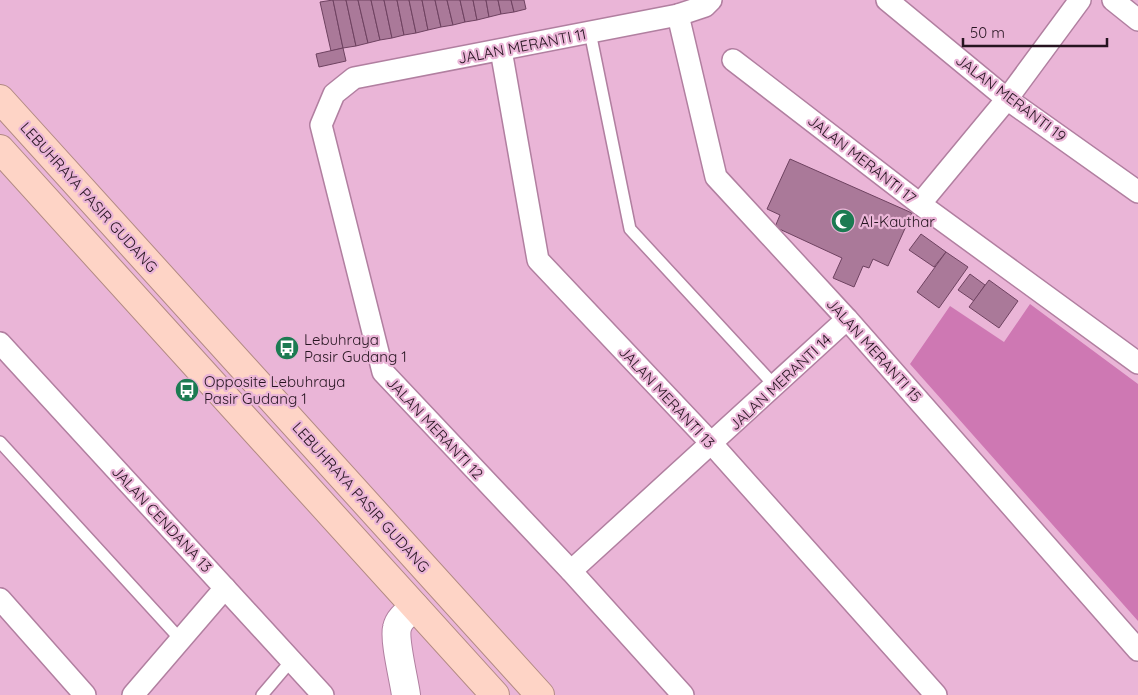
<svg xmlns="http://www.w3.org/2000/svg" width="1138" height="695" font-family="Quicksand,sans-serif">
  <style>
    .green { fill: #ce78b3 }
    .building { fill: #aa7999; stroke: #6e4260 }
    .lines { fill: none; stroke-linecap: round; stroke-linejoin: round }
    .service-casing { stroke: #b17fa0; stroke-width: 14 }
    .minor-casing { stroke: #b17fa0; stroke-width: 24 }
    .tertiary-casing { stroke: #b17fa0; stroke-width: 30 }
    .trunk-casing { stroke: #b28a83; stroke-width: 30 }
    .service { stroke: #fff; stroke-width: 11 }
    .minor { stroke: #fff; stroke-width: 21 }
    .tertiary { stroke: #fff; stroke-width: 28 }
    .trunk { stroke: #fed4c6; stroke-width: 28 }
    .labels { text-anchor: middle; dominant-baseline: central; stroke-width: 4.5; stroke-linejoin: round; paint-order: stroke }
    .street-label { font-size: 15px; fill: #261420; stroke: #eab5d7 }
    .poi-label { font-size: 15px; fill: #261420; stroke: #eab5d7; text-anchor: start }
  </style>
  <rect width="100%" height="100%" fill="#eab5d7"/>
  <path class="green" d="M1030 304 1138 384V621L910 364 950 306 1004 342Z"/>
  <g class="building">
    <path d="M333 0 343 48 331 51 320 2Z"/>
    <path d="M333 0H346L356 46 343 48Z"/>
    <path d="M346 0H358L368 43 356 46Z"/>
    <path d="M358 0H371L380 40 368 43Z"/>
    <path d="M371 0H384L392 38 380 40Z"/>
    <path d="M384 0H397L404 35 392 38Z"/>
    <path d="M397 0H409L416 33 404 35Z"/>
    <path d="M409 0H422L428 30 416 33Z"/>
    <path d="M422 0H435L441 27 428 30Z"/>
    <path d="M435 0H447L453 25 441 27Z"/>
    <path d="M447 0H460L465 22 453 25Z"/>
    <path d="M460 0H473L477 20 465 22Z"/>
    <path d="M473 0H486L489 17 477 20Z"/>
    <path d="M486 0H498L501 14 489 17Z"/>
    <path d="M498 0H511L514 12 501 14Z"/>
    <path d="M511 0H524L526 9 514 12Z"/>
    <path d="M343 48 346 61 319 67 316 54Z"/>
    <path d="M790 159 912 213 888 266 873 259 869 268 863 266 854 287 833 278 842 258 775 227 780 215 767 209Z"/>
    <path d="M921 234 946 252 934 267 909 250Z"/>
    <path d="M946 252 968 267 939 308 917 292Z"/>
    <path d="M970 274 985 285 974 301 958 290Z"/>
    <path d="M989 280 1018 301 999 328 969 307Z"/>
  </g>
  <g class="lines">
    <g class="service-casing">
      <g id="service">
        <path d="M590 32 630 229 775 386"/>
        <path d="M0 442 181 640"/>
        <path d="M262 695 291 661"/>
      </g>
    </g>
    <g class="minor-casing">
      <g id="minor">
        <path d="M887 0 1007 99 1138 192"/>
        <path d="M1113 0 1138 20"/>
        <path d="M678 15 716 177 847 319 1138 650"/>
        <path d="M501 50 538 260 712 444 936 695"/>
        <path d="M733 60 920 204 1138 363"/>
        <path d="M920 204 1007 99 1080 0"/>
        <path d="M0 343 323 695"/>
        <path d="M571 571 847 319"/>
        <path d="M0 599 85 695"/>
        <path d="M133 695 225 588"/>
        <path d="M683 695 571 571 383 372 321 125 334 94 354 78 678 15 705 6 711 0"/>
      </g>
    </g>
    <g class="tertiary-casing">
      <path id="tertiary" d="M406 695C404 680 394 640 397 628 399 618 408 613 415 607"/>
    </g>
    <g class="trunk-casing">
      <g id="trunk">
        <path d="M0 99 540 695"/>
        <path d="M0 149 495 695"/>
      </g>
    </g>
    <use href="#service" class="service"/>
    <use href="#minor" class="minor"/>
    <use href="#tertiary" class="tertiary"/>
    <use href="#trunk" class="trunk"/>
  </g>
  <defs>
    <g id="mosque-disc" transform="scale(1.25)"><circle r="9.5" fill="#1c7b52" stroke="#eab5d7"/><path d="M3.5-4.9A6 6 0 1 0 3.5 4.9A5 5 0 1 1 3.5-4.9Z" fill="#fff"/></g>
    <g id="bus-disc" transform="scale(1.25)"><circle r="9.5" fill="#1c7b52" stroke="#eab5d7"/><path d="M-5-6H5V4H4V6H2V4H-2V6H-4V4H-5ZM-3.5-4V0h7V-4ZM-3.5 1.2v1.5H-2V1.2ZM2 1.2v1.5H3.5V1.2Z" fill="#fff"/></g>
  </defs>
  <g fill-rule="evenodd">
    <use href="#mosque-disc" x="843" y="221"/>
    <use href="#bus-disc" x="287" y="348"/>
    <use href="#bus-disc" x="187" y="390"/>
  </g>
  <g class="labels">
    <g class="street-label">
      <text transform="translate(522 46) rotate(-11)">JALAN MERANTI 11</text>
      <text transform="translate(1011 98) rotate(37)">JALAN MERANTI 19</text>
      <text transform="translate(862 159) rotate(38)">JALAN MERANTI 17</text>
      <text transform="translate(89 197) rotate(48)">LEBUHRAYA PASIR GUDANG</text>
      <text transform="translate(874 350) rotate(48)">JALAN MERANTI 15</text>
      <text transform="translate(780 382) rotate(-43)">JALAN MERANTI 14</text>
      <text transform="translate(667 397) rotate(47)">JALAN MERANTI 13</text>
      <text transform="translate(435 428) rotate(47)">JALAN MERANTI 12</text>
      <text transform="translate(361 497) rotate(48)">LEBUHRAYA PASIR GUDANG</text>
      <text transform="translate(162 519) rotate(47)">JALAN CENDANA 13</text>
    </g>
    <g class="poi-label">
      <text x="860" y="221">Al-Kauthar</text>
      <text x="304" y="339">Lebuhraya<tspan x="304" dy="17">Pasir Gudang 1</tspan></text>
      <text x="204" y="381">Opposite Lebuhraya<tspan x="204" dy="17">Pasir Gudang 1</tspan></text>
    </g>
  </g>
  <path d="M963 38v8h144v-8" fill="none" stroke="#261420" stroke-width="2.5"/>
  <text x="970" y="38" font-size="15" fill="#261420" stroke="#eab5d7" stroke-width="4" paint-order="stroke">50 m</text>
</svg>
